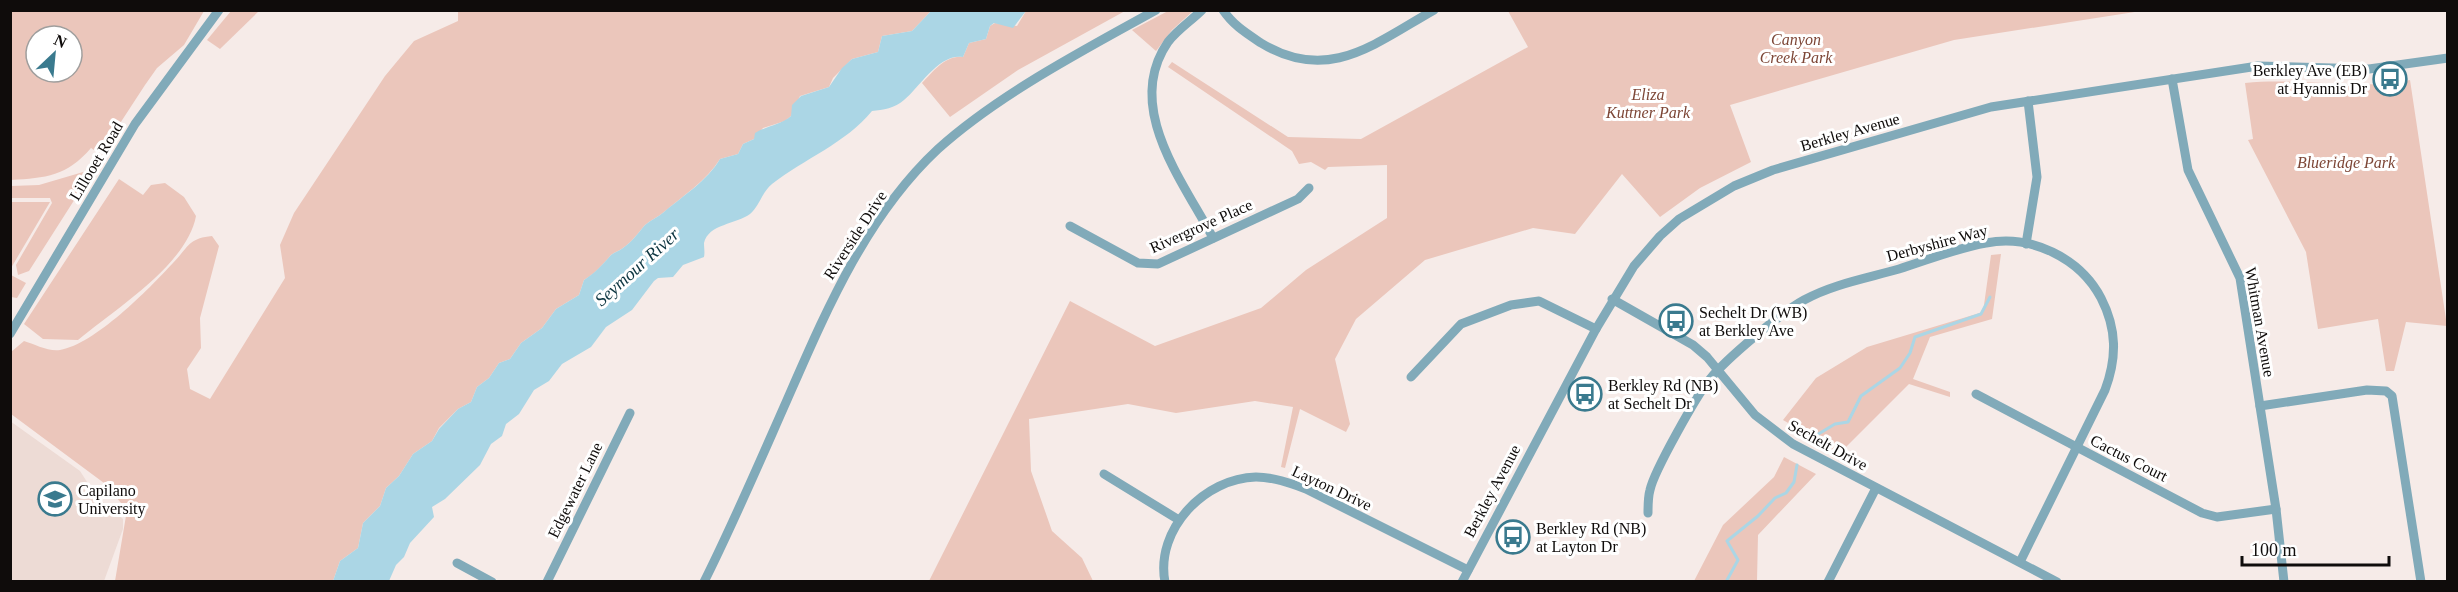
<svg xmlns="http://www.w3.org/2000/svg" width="2458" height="592" font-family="Georgia,serif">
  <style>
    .built { fill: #eddbd5 }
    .green { fill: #ebc6bb; fill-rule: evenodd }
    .water { fill: #abd6e5 }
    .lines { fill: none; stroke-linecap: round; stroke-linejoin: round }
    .stream { stroke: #abd6e5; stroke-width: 3 }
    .street { stroke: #81aab9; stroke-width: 9 }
    .labels { text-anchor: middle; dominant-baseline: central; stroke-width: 6; stroke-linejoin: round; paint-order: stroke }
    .park-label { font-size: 16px; font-style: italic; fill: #7d4636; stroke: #fff }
    .poi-label { font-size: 16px; fill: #0f0c0b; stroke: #fff; text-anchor: start }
    .street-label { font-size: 16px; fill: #0f0c0b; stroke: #fff }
    .water-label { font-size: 18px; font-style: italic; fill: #0e3641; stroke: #fff }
  </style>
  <rect width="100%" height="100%" fill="#f6ebe8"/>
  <path class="built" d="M10 421 80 471 96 496 123 519V529L104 581H11Z"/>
  <g class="green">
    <path d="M10 11 11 10 204 11 184 45 157 68 145 85 100 154 91 148C67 176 46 178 11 180ZM36 36H72V72H36Z"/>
    <path d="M231 11H259L220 49 207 40Z"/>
    <path d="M458 11H931L912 31 882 36 878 52 852 59 833 78 829 87 800 96 791 116 785 121 763 128 754 139 743 144 738 154 720 159C706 181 684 195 664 212 658 217 651 220 645 225 638 233 632 242 623 248 619 251 615 252 611 255 602 265 596 273 584 280L579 295 556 309 542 328 521 343 510 359 499 363 489 378 477 387 471 402 458 409 439 428 432 441 413 454 399 476 386 488 380 506 363 523 358 548 340 561 333 581H115L127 510 104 483 11 414V352L24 341C34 344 49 352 60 350 95 344 148 290 173 263 188 248 188 238 212 236L219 246 200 318 201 348 187 369 190 389 210 399 285 278 280 245 294 213 385 76 414 41 458 21Z"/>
    <path d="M1026 11H1125L1018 70 950 117 922 83C933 72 945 55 963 57L969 43 986 39 990 26 995 23 1017 26Z"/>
    <path d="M1168 11H1193L1172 30 1156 51 1132 30Z"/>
    <path d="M1508 11H2141L1954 40 1730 105 1751 162 1700 188 1660 217 1622 174 1575 234 1533 228 1425 260 1356 319 1335 359 1350 424 1346 432 1300 409 1285 468 1281 467 1293 407 1255 401 1176 413 1128 404 1029 419 1031 471 1052 531 1082 558 1093 581H929L1070 301 1155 346 1261 308 1306 270 1387 218V165L1328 167 1325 170 1311 162 1299 164 1292 151 1168 67 1172 62 1288 137 1361 139 1528 47Z"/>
    <path d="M2410 80 2447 326 2406 322 2394 371H2386L2378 319 2318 329 2306 252 2248 140 2253 139 2245 83C2301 77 2355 91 2410 80Z"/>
    <path d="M90 170 87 180 29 271 18 275 16 265 52 203 50 198H11V186L39 185Z"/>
    <path d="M119 179 143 195 151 185 165 183 184 197 196 216C187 265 115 309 78 340L43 339 24 324Z"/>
    <path d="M11 202H50L11 268 10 202Z"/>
    <path d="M2001 254 1992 319 1930 337 1913 379 1950 392V397L1909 384 1840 453 1783 420 1816 378 1867 347 1983 312 1991 255Z"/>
    <path d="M11 275 26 283 17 298 11 297Z"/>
    <path d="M1784 457 1816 474 1758 535 1757 581H1694L1723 525 1774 477Z"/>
  </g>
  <path class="water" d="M931 11H1026L1013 28 994 23 990 26 986 39 969 43 963 57C939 53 920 87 904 100 895 108 883 110 872 111 846 143 804 159 772 184 762 192 759 207 750 214 737 224 708 224 704 243 704 248 705 252 704 257L683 265 673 277 658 278 654 281 632 310 606 327 591 347 562 364 549 381 534 390 519 414 506 424 502 436 491 444 480 465 445 499 432 507 434 517 410 543 404 557 396 565 389 581H333L340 561 358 548 363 523 380 506 386 488 399 476 413 454 432 441 439 429 458 409 471 402 477 387 489 378 499 363 510 359 521 343 542 328 556 309 579 295 584 280C595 273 602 265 611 255 615 252 619 251 623 248 632 242 638 233 645 225 651 220 658 217 664 212 684 195 707 181 720 159L738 154 743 144 754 139 755 133C766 126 781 125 791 116L792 105 801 96 829 87 842 68 852 59 878 52 882 36 912 31Z"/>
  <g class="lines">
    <g class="stream">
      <path d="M1815 436 1835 424 1848 422 1861 396 1900 368 1910 353 1915 337 1981 314 1990 297"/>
      <path d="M1726 582 1738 560 1727 541 1758 516 1775 498 1786 493 1794 482 1797 465"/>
    </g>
    <g class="street">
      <path d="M1202 10C1191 21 1177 30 1168 42 1123 107 1183 181 1213 238"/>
      <path d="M1223 10C1233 25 1246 33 1261 43 1328 84 1374 44 1434 10"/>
      <path d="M2172 79 2188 170 2240 278 2276 509 2284 582"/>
      <path d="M1070 226 1138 263 1158 264 1298 199 1309 188"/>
      <path d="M2026 244 2037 177 2028 101"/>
      <path d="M1612 299 1693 345 1707 357 1755 415 1793 444 2057 582"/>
      <path d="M10 334 135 124 219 10"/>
      <path d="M1411 377 1461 324 1511 305 1539 301 1596 329"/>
      <path d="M1976 394 2202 513 2217 517 2276 509"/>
      <path d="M2260 406 2367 390 2386 391 2392 396 2421 582"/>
      <path d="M1104 474 1179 520"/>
      <path d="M1648 513C1648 506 1648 497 1650 490 1654 471 1697 395 1710 379 1726 359 1782 312 1804 300 1833 284 1868 278 1899 269 1928 260 1957 248 1986 243 2031 234 2080 258 2101 298 2117 329 2117 358 2105 390L2020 562"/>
      <path d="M457 563 492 582"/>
      <path d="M547 582 630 413"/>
      <path d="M704 582C734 522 760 461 787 400 826 311 866 216 938 149 999 94 1084 50 1156 10"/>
      <path d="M1165 582C1155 529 1205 478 1256 477 1273 477 1290 483 1306 489L1468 570"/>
      <path d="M1462 582 1596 329 1634 266 1660 236 1679 219 1734 186 1773 170 1991 107 2258 66 2369 69 2448 58"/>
      <path d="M1828 582 1876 488"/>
    </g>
  </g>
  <defs>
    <g id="bus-ring" transform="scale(1.725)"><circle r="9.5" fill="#fff" stroke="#3a7a8e" stroke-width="1.5"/><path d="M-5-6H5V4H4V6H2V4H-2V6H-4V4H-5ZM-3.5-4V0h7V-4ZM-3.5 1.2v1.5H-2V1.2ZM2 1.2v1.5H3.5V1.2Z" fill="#3a7a8e"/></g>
    <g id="university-ring" transform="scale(1.725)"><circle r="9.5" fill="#fff" stroke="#3a7a8e" stroke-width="1.5"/><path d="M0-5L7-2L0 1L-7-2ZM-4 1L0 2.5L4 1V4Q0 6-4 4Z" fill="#3a7a8e"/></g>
  </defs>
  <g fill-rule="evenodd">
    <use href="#bus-ring" x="2390" y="79"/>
    <use href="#bus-ring" x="1676" y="321"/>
    <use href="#bus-ring" x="1585" y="394"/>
    <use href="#university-ring" x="55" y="499"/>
    <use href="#bus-ring" x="1513" y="537"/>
  </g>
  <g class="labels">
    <g class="park-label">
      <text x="1796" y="39">Canyon<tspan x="1796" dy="18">Creek Park</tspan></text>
      <text x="1648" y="94">Eliza<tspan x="1648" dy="18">Kuttner Park</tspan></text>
      <text x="2346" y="162">Blueridge Park</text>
    </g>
    <g class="poi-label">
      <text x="2367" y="70" text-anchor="end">Berkley Ave (EB)<tspan x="2367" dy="18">at Hyannis Dr</tspan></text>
      <text x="1699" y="312">Sechelt Dr (WB)<tspan x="1699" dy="18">at Berkley Ave</tspan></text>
      <text x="1608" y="385">Berkley Rd (NB)<tspan x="1608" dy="18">at Sechelt Dr</tspan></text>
      <text x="78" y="490">Capilano<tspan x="78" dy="18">University</tspan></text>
      <text x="1536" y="528">Berkley Rd (NB)<tspan x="1536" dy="18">at Layton Dr</tspan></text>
    </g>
    <g class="street-label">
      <text transform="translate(1850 132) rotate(-16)">Berkley Avenue</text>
      <text transform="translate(96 161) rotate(-59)">Lillooet Road</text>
      <text transform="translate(1201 226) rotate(-24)">Rivergrove Place</text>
      <text transform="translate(855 235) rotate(-57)">Riverside Drive</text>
      <text transform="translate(1937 243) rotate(-15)">Derbyshire Way</text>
      <text transform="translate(2260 322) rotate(80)">Whitman Avenue</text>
      <text transform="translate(1828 445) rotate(29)">Sechelt Drive</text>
      <text transform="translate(2129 458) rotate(27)">Cactus Court</text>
      <text transform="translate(1332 488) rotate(25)">Layton Drive</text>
      <text transform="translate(575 490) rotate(-64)">Edgewater Lane</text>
      <text transform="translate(1492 491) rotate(-62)">Berkley Avenue</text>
    </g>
    <g class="water-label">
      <text transform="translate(637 267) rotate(-42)">Seymour River</text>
    </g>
  </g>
  <rect width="2458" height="592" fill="none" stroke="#0f0c0b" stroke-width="24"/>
  <g transform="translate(54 54) rotate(26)"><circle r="28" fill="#ffffff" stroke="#9f9e9d" stroke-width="1.5"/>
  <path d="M0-4.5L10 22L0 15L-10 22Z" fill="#3a7a8e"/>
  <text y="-9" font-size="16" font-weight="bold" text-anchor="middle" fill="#0f0c0b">N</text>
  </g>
  <path d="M2242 556v9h147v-9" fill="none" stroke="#0f0c0b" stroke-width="3"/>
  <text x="2251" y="556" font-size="18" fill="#0f0c0b" stroke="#ffffff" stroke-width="4.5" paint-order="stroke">100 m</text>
</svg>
